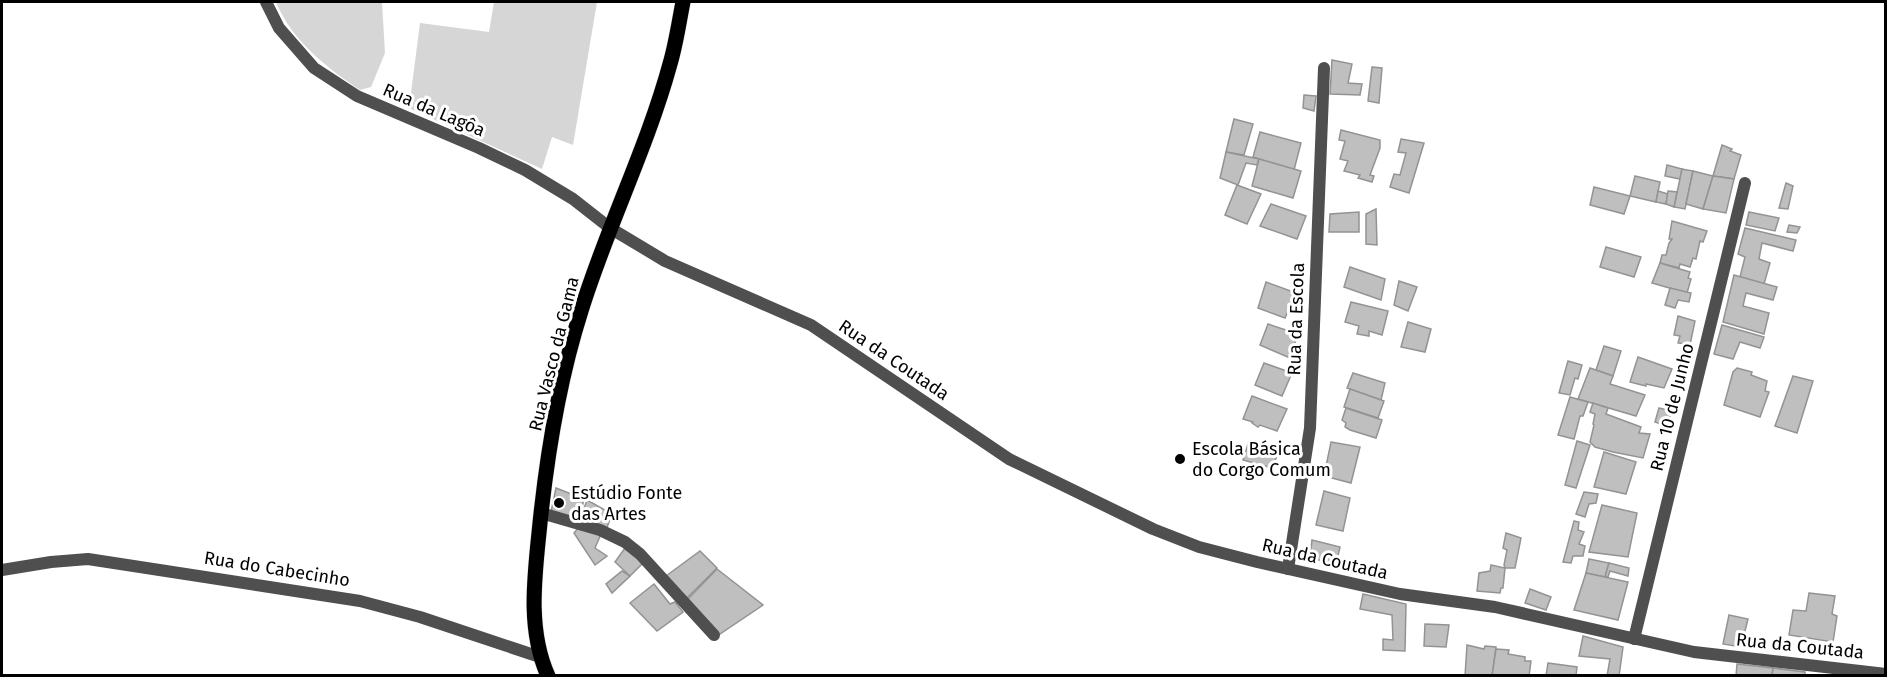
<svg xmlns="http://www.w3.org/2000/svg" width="1887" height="677" font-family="'Fira Sans',sans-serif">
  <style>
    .green { fill: #d6d6d6 }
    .building { fill: #bfbfbf; stroke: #939393; stroke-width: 1.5 }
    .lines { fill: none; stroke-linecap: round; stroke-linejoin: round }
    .primary-casing { stroke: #dbdbdb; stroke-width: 16 }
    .minor { stroke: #4f4f4f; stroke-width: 12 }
    .tertiary { stroke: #4f4f4f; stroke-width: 12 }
    .primary { stroke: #000; stroke-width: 15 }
    .poi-dot { fill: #000; stroke: #fff; stroke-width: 2 }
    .labels { text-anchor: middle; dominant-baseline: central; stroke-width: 6; stroke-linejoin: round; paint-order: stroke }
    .street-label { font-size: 18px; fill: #000; stroke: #fff }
    .poi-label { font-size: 18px; fill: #000; stroke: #fff; text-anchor: start }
  </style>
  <rect width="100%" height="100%" fill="#fff"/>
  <g class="green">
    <path d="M276 2H382L385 53 371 87 360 90C326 67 292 41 276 2Z"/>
    <path d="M494 2H597L573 145 552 137 542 169 409 108 420 23 489 32Z"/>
  </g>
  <g class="building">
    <path d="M1332 60 1352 64 1348 83 1362 84 1360 95 1330 94Z"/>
    <path d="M1372 67 1382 68 1379 103 1368 101Z"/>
    <path d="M1304 95 1316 96 1314 111 1303 108Z"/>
    <path d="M1234 119 1253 124 1244 155 1226 152Z"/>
    <path d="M1341 130 1380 140V148L1370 175 1374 176 1372 182 1358 178 1360 175 1344 171 1348 161 1340 159 1345 141 1339 140Z"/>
    <path d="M1260 132 1301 143 1294 170 1253 157Z"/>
    <path d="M1401 139 1424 143 1409 193 1390 187 1394 174 1400 175 1406 153 1398 152Z"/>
    <path d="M1722 145 1732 149 1730 151 1741 155 1734 179 1713 176Z"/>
    <path d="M1226 152 1259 159 1257 165 1246 163 1238 185 1220 178Z"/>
    <path d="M1259 159 1301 171 1293 198 1252 186Z"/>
    <path d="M1667 165 1682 169 1680 179 1665 176Z"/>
    <path d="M1682 169 1693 171 1685 209 1674 207Z"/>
    <path d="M1693 171 1713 176 1703 209 1686 204Z"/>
    <path d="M1635 176 1660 182 1656 202 1630 196Z"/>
    <path d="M1713 176 1734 179 1726 213 1703 209Z"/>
    <path d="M1786 183 1793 186 1788 209 1779 208Z"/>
    <path d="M1237 185 1261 194 1247 224 1225 215Z"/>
    <path d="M1594 187 1630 196 1624 214 1590 205Z"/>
    <path d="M1658 191 1668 194 1666 204 1656 202Z"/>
    <path d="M1668 191 1677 192 1674 207 1666 204Z"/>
    <path d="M1271 204 1306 216 1297 239 1260 226Z"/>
    <path d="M1376 209 1377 245 1366 244V214Z"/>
    <path d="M1359 212V232H1329L1330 214Z"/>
    <path d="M1749 212 1779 218 1775 231 1746 225Z"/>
    <path d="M1672 221 1707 231 1703 242 1700 241 1696 259 1693 258 1690 267 1680 264 1679 268 1660 263 1662 255H1666L1669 243 1672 239H1669Z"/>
    <path d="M1789 225 1800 227 1797 233 1787 232Z"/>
    <path d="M1745 228 1796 240 1793 251 1762 243 1759 259 1770 263 1764 284 1740 277 1745 257 1738 254Z"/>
    <path d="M1606 247 1641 257 1634 277 1600 267Z"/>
    <path d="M1660 263 1690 272 1688 278 1691 279 1687 293 1652 283Z"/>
    <path d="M1350 267 1385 279 1381 300 1344 287Z"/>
    <path d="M1734 275 1777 287 1773 300 1746 293 1743 306 1769 313 1764 334 1723 322Z"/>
    <path d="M1399 281 1417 287 1408 311 1394 305Z"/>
    <path d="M1266 282 1296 293 1285 318 1258 308Z"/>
    <path d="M1670 288 1691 293 1689 302 1678 300 1675 308 1665 305Z"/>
    <path d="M1351 302 1388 311 1382 335 1369 331V336L1357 334 1359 326 1345 322Z"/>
    <path d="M1678 316 1695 321 1690 345 1678 343 1680 336 1674 335Z"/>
    <path d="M1408 322 1431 329 1425 352 1401 347Z"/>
    <path d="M1268 324 1298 334 1290 358 1260 345Z"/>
    <path d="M1722 325 1764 337 1760 348 1740 342 1733 359 1714 354Z"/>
    <path d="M1604 346 1621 351 1613 376 1596 370Z"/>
    <path d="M1638 357 1672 369 1664 388 1646 384V386L1630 382Z"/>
    <path d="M1568 361 1582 365 1578 379 1575 378 1570 395 1559 393Z"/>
    <path d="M1264 363 1292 373 1282 396 1255 385Z"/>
    <path d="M1590 368 1613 376 1610 384 1645 395 1636 416 1578 399Z"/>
    <path d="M1737 368 1752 372 1751 375 1767 381 1765 391 1769 392 1760 417 1724 405 1733 372Z"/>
    <path d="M1353 373 1385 383 1381 400 1347 388Z"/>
    <path d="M1793 376 1813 381 1797 433 1775 426Z"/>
    <path d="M1350 389 1384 401 1378 418 1344 407Z"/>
    <path d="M1252 396 1287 409 1277 431 1260 425 1258 427 1252 423 1253 422 1243 419Z"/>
    <path d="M1570 397 1588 402 1583 416H1580L1574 439 1558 435Z"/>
    <path d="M1593 403 1608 408 1606 414 1641 427 1639 433 1650 434 1643 458 1613 452 1595 447 1590 442 1594 425 1593 424 1595 414 1590 412Z"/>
    <path d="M1346 408 1382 420 1376 438 1350 430 1345 427 1346 423 1342 420Z"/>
    <path d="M1659 408 1672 411 1667 426 1655 422Z"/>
    <path d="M1249 441 1279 451 1272 468 1243 460Z"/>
    <path d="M1577 441 1590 445 1576 488 1565 485Z"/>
    <path d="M1331 442 1360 447 1351 483 1324 476Z"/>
    <path d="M1604 452 1636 462 1626 494 1594 487Z"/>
    <path d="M556 488 584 499 579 520 551 512Z"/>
    <path d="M1324 491 1350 498 1343 531 1316 525Z"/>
    <path d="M1584 492 1598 494 1596 503 1589 504 1585 517 1576 514Z"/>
    <path d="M587 500 612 514 606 530 580 520Z"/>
    <path d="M1602 505 1637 513 1628 557 1589 552Z"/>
    <path d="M1574 521 1579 522 1578 530 1584 532 1579 544 1585 546 1583 556H1573L1571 563 1563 562Z"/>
    <path d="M578 528 601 534 595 548 607 556 595 565 574 533Z"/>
    <path d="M1506 533 1521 538 1515 568H1505L1504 565 1507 550 1503 548Z"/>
    <path d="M1312 540 1340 547 1336 564 1310 558Z"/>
    <path d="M625 548 643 563 630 576 615 562Z"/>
    <path d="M700 551 717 568 686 599 666 576Z"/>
    <path d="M1589 559 1609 563 1605 577 1586 573Z"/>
    <path d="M1609 563 1629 568 1628 576 1610 571 1608 577H1605Z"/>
    <path d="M1491 565 1505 568 1503 588H1501L1500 593 1477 591 1479 573 1490 571Z"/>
    <path d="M717 569 763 605 717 636 686 601Z"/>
    <path d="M622 571 630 576 612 593 606 584Z"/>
    <path d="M1586 573 1628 582 1618 620 1574 610Z"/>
    <path d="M654 584 670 604 675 602 683 612 657 631 630 603Z"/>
    <path d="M1530 589 1551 597 1546 610 1525 603Z"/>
    <path d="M1809 593 1835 596 1832 614 1837 616 1833 642 1789 635 1793 610 1806 611Z"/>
    <path d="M1363 594 1406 604 1405 651 1383 650V639L1393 640 1392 615 1360 609Z"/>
    <path d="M1729 615 1748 619 1741 647 1723 644Z"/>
    <path d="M1425 624 1449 625 1446 647 1424 646Z"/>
    <path d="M1583 636 1623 647 1619 676H1607L1610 659 1579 656Z"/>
    <path d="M1467 645 1484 649 1485 646 1496 647 1492 676H1465Z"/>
    <path d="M1496 649 1509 650 1508 654 1525 657V661H1531L1529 676H1492Z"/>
    <path d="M1548 663 1577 667 1576 676H1546Z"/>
    <path d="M1737 664 1773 668 1772 676H1736Z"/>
    <path d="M1773 668 1805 672V676H1772Z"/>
  </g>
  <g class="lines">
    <g class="primary-casing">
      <path id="primary" d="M548 676C528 631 534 581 539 533 546 461 559 380 581 311 607 227 647 148 670 64 676 44 679 22 683 2"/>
    </g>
    <g class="minor">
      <path d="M266 2 279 28 314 68 357 96 479 148 525 170 573 199 610 228 665 261 811 325 1009 459 1153 529 1199 547 1257 562 1400 594 1495 607 1694 652 1886 674"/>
      <path d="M541 513 600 530 625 542 640 554 714 635"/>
      <path d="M1288 569 1310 428 1324 68"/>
      <path d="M1634 639 1745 183"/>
    </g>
    <path class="tertiary" d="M2 570 51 562 88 559 360 601 420 617 540 657"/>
    <use href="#primary" class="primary"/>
  </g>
  <g class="poi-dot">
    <circle cx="1180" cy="459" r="6"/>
    <circle cx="559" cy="503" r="6"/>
  </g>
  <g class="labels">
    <g class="street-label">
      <text transform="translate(434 110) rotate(23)">Rua da Lagôa</text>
      <text transform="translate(1296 319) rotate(-88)">Rua da Escola</text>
      <text transform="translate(554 354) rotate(-76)">Rua Vasco da Gama</text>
      <text transform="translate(894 360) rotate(34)">Rua da Coutada</text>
      <text transform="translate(1672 407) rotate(-76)">Rua 10 de Junho</text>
      <text transform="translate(1325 559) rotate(13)">Rua da Coutada</text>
      <text transform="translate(277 569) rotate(9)">Rua do Cabecinho</text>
      <text transform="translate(1800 646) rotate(6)">Rua da Coutada</text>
    </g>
    <g class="poi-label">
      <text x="1192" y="449">Escola Básica<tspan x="1192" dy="21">do Corgo Comum</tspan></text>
      <text x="571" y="493">Estúdio Fonte<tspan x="571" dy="21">das Artes</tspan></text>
    </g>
  </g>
  <rect width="1887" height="677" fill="none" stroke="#000000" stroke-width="6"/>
</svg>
